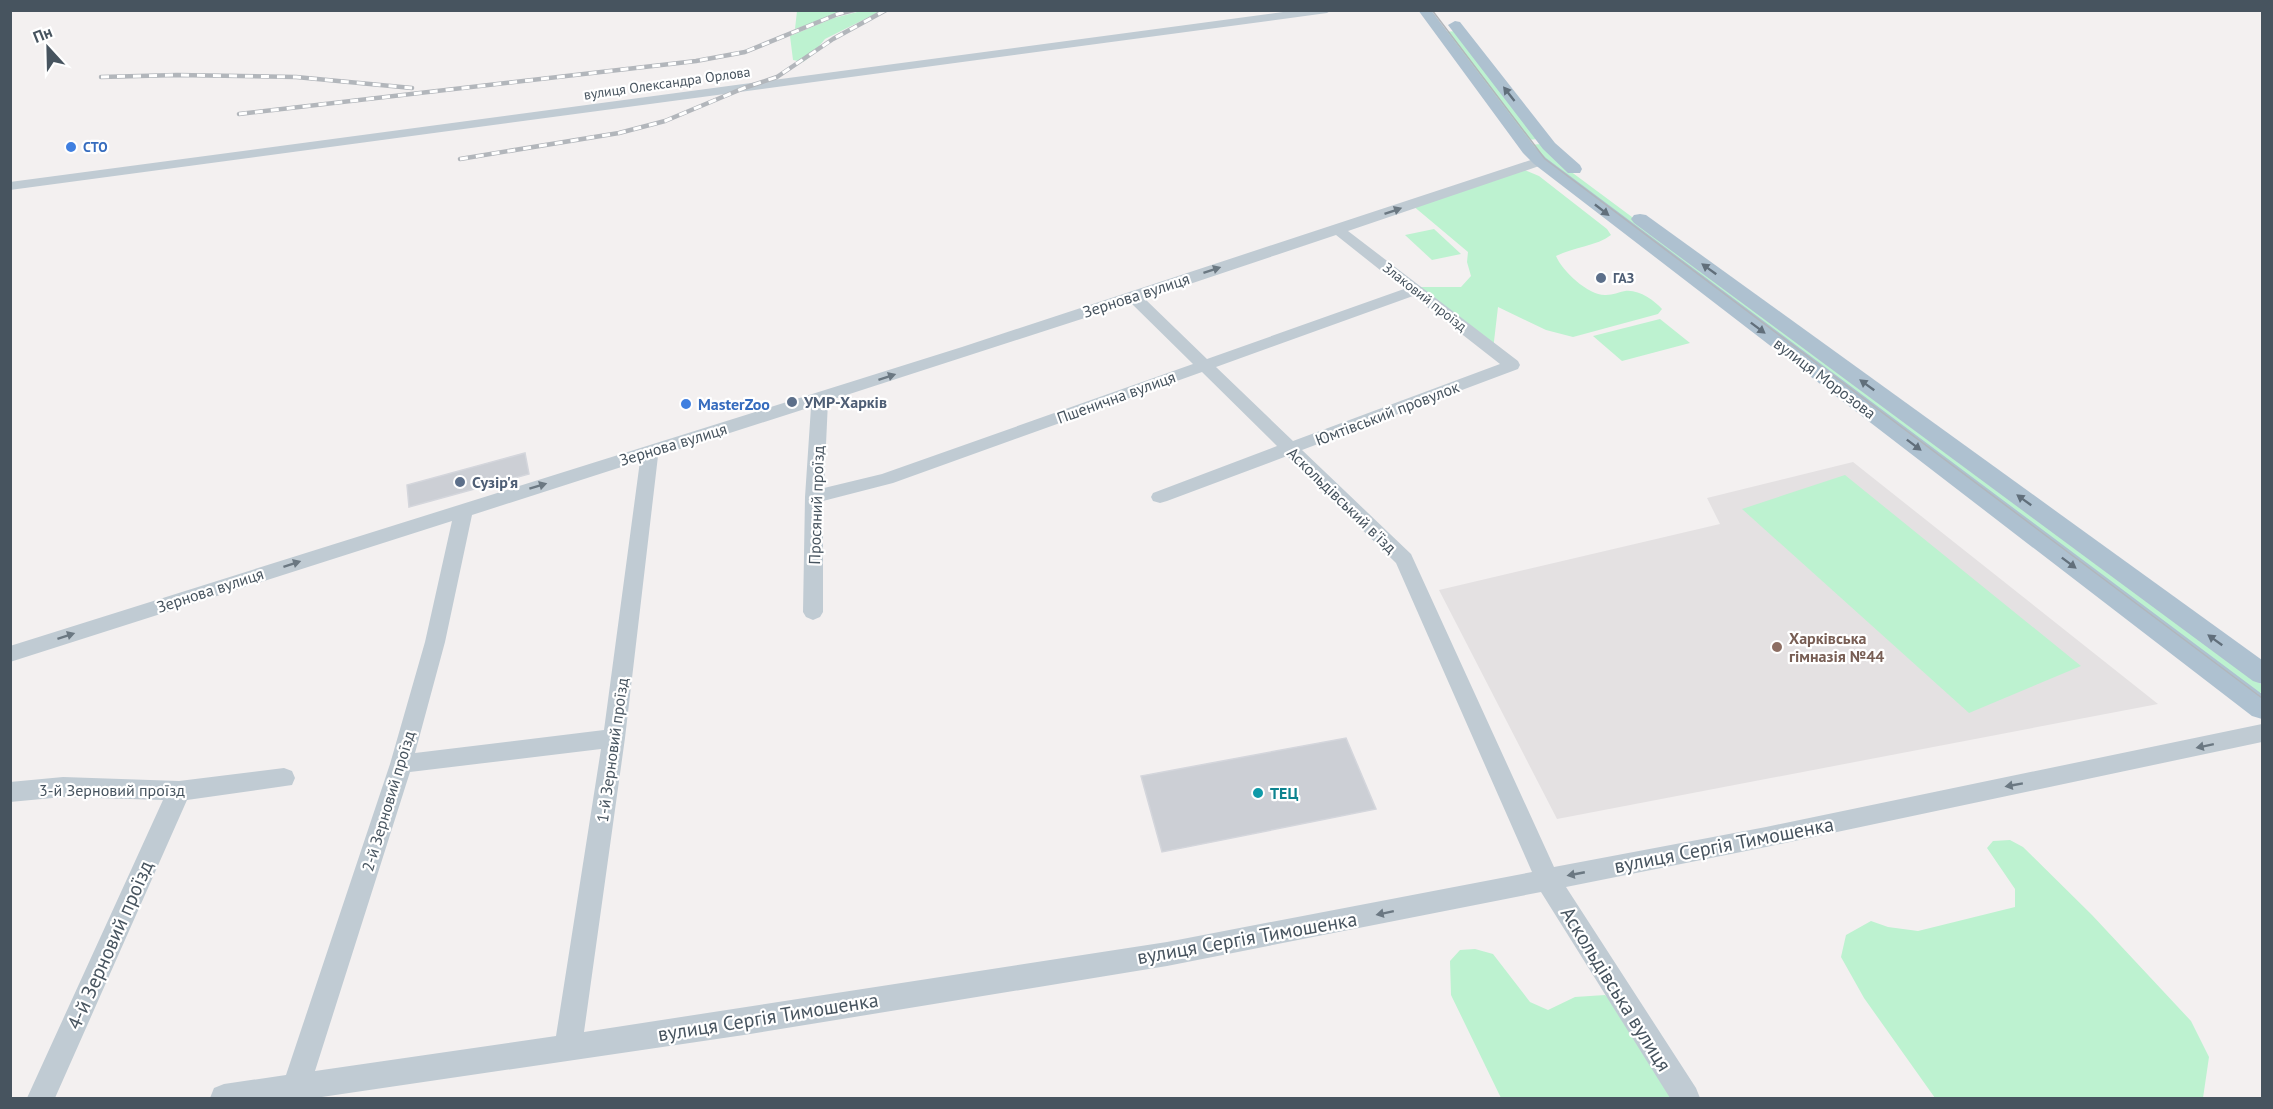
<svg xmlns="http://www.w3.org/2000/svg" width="2273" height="1109" font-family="'PT Sans',sans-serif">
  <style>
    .education { fill: #e4e1e2 }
    .green { fill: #bdf2d0 }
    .building { fill: #cccfd5; stroke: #d4d6dc; stroke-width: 1.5 }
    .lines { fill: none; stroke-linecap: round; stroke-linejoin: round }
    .minor { fill: #c0cbd3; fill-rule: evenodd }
    .major { fill: #aec1d0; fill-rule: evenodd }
    .tram { stroke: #b2b6bb; stroke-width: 1.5 }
    .rail-casing { stroke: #b2b6bb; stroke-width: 4.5 }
    .rail { stroke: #fff; stroke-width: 3; stroke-dasharray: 8; stroke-linecap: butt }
    .oneway { fill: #616f7b }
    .oneway2 { fill: #6b7882 }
    .shop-dot { fill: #3f7fe0; stroke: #fff; stroke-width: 2 }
    .service-dot { fill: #5c6f8a; stroke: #fff; stroke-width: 2 }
    .education-dot { fill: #8d6e63; stroke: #fff; stroke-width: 2 }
    .culture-dot { fill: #0f9aa8; stroke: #fff; stroke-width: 2 }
    .labels { text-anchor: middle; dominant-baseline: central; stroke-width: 4.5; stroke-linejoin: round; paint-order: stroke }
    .far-street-label { font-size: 14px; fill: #47545f; stroke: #fff }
    .far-shop-label { font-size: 14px; font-weight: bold; fill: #366cbe; stroke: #fff; text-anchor: start }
    .far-service-label { font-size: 14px; font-weight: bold; fill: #4e5e75; stroke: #fff; text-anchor: start }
    .street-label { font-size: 16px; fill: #47545f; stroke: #fff }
    .service-label { font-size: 16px; font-weight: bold; fill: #4e5e75; stroke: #fff; text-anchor: start }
    .shop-label { font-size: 16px; font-weight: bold; fill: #366cbe; stroke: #fff; text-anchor: start }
    .education-label { font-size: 16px; font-weight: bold; fill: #785e54; stroke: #fff; text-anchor: start }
    .culture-label { font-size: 16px; font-weight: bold; fill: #0d838f; stroke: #fff; text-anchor: start }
    .near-street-label { font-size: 20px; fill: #47545f; stroke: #fff }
  </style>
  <rect width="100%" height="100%" fill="#f3f0f0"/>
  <path class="education" d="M1853 462 2158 704 1557 819 1439 590 1720 524 1707 498Z"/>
  <g class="green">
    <path d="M797 11V10L847 11 795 29Z"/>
    <path d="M861 11H881L825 39 810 57 803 62 793 60 790 36 834 18Z"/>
    <path d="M1456 31 1539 139 1526 140 1444 32Z"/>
    <path d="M1542 144 1562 165 2262 685V692L2253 696 1528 145Z"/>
    <path d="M1520 168 1539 176 1607 229 1611 235C1597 246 1574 247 1556 256 1562 271 1589 296 1606 295 1613 295 1619 292 1625 291 1638 289 1654 300 1662 309L1658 314 1573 337 1546 330 1498 307 1493 350 1418 287H1461L1471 276 1467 262 1468 252 1412 205Z"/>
    <path d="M1434 229 1461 254 1432 260 1405 235Z"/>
    <path d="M1660 319 1690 343 1622 361 1593 336Z"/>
    <path d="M1845 475 2081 666 1969 713 1742 509Z"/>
    <path d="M2010 840 2023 847 2092 915 2191 1021 2209 1057 2203 1098H1935L1864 998 1841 957 1846 935 1871 921 1888 927 1918 931 2015 907V889L1987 848 1993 841Z"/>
    <path d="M1475 949 1493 954 1530 1002 1548 1010 1575 997 1605 995 1622 1010 1675 1098H1501L1451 995 1450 961 1460 950Z"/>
  </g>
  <g class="building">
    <path d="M525 453 529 474 409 507 407 485Z"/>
    <path d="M1346 738 1376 809 1162 852 1141 776Z"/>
  </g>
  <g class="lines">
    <g class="minor">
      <path d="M1298 10H1332L1327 13 10 190V182Z"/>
      <path d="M1540 157 1545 158 1547 161 1545 164 1348 231 1518 361 1520 365 1518 369 1302 450 1411 554 1554 867 1766 827 2262 724V742L1766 847 1566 887 1696 1088 1700 1098H1670L1541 892 1167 966 744 1035 315 1098H210L214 1088 224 1084 286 1075 390 764 425 642 452 521 10 662V646L962 347ZM1336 235 1404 289 1207 359 1145 299ZM1413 296 1500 364 1293 441 1216 367ZM1131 303 1193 364 882 474 824 488 828 401ZM1202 372 1277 446 1153 493 1151 497 1153 501 1160 503 1167 501 1287 456 1396 563 1532 872 1167 942 584 1032 625 738 658 456 811 407 805 497 803 612 806 617 813 620 820 617 823 612V501L893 483ZM640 461 604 730 415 753 445 642 472 515ZM601 749 556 1036 315 1071 410 772Z"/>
      <path d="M284 768 292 771 295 778 292 785 187 800 55 1098H27L163 800 63 797 10 802V782L63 777 179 781Z"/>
    </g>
    <g class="major">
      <path d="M1418 10H1431L1535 147 1546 158 2262 694V719L2252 716 1534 164 1523 153Z"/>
      <path d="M1455 21 1460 22 1555 143 1580 165 1582 169 1580 173H1568L1543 149 1448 25Z"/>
      <path d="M1640 214 1646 215 2262 660V684L2253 681 1634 223 1631 219 1634 215Z"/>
    </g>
    <path class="tram" d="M1432 10 1545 159 2262 698"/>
    <g class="rail-casing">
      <g id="rail">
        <path d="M101 77 177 75 296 77 412 88"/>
        <path d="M239 114 696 61 745 52 838 14 854 10"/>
        <path d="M460 159 619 133 665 121 744 88 777 77 833 39 886 10"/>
      </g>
    </g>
    <use href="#rail" class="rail"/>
  </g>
  <defs><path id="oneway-solid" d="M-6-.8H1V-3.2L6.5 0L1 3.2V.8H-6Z" transform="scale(1.5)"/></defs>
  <g class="oneway">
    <use href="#oneway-solid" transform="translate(1509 94) rotate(-128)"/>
    <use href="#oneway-solid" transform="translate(1602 210) rotate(38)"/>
    <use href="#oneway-solid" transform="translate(1709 269) rotate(-144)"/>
    <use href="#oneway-solid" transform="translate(1758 328) rotate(37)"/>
    <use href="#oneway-solid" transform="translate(1867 385) rotate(-144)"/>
    <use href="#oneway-solid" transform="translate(1914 445) rotate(37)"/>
    <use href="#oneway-solid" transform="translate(2024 500) rotate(-144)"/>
    <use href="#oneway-solid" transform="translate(2069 563) rotate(37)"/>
    <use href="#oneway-solid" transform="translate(2215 640) rotate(-144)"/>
  </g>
  <g class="oneway2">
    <use href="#oneway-solid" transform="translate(1393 211) rotate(-19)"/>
    <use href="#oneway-solid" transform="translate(1212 270) rotate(-18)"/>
    <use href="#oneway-solid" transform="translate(887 377) rotate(-18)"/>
    <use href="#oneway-solid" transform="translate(538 486) rotate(-17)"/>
    <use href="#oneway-solid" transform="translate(292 564) rotate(-18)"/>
    <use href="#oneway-solid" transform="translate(66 636) rotate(-18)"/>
    <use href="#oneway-solid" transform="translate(2205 746) rotate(168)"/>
    <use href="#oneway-solid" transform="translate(2014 785) rotate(170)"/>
    <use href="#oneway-solid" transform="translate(1576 874) rotate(169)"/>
    <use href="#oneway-solid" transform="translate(1385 913) rotate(168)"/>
  </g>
  <g class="shop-dot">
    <circle cx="71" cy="147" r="6"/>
    <circle cx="686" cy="404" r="6"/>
  </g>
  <g class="service-dot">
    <circle cx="1601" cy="278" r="6"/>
    <circle cx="792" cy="402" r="6"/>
    <circle cx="460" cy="482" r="6"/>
  </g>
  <circle class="education-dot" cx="1777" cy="647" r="6"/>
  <circle class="culture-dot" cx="1258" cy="793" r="6"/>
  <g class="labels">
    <g class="far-street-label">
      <text transform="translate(667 83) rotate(-8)">вулиця Олександра Орлова</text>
      <text transform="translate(1425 297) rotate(38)">Злаковий проїзд</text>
    </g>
    <g class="far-shop-label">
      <text x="83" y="147">СТО</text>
    </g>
    <g class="far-service-label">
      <text x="1613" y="278">ГАЗ</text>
    </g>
    <g class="street-label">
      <text transform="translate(1136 295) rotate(-18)">Зернова вулиця</text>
      <text transform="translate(1825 378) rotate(37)">вулиця Морозова</text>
      <text transform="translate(1116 397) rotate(-20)">Пшенична вулиця</text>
      <text transform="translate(1387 413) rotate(-21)">Юмтівський провулок</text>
      <text transform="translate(673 444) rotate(-17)">Зернова вулиця</text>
      <text transform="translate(1342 500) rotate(44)">Аскольдівський в'їзд</text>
      <text transform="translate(816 505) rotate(-88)">Просяний проїзд</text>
      <text transform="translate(210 590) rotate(-18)">Зернова вулиця</text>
      <text transform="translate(612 750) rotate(-82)">1-й Зерновий проїзд</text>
      <text x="112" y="790">3-й Зерновий проїзд</text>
      <text transform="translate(388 801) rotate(-73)">2-й Зерновий проїзд</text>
    </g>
    <g class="service-label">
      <text x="804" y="402">УМР-Харків</text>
      <text x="472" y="482">Сузір'я</text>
    </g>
    <g class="shop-label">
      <text x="698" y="404">MasterZoo</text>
    </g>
    <g class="education-label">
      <text x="1789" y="638">Харківська<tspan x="1789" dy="18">гімназія №44</tspan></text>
    </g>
    <g class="culture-label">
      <text x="1270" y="793">ТЕЦ</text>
    </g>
    <g class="near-street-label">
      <text transform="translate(1724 845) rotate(-11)">вулиця Сергія Тимошенка</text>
      <text transform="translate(1247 938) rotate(-10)">вулиця Сергія Тимошенка</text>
      <text transform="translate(110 945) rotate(-66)">4-й Зерновий проїзд</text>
      <text transform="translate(1616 989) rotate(58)">Аскольдівська вулиця</text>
      <text transform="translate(768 1017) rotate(-9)">вулиця Сергія Тимошенка</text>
    </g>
  </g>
  <rect width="2273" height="1109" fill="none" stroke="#47545f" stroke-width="24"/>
  <g transform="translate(48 48) rotate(338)" stroke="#ffffff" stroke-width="4.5" paint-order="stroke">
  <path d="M0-4.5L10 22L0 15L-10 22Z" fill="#47545f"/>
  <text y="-9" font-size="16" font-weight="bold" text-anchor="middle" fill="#47545f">Пн</text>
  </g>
</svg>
